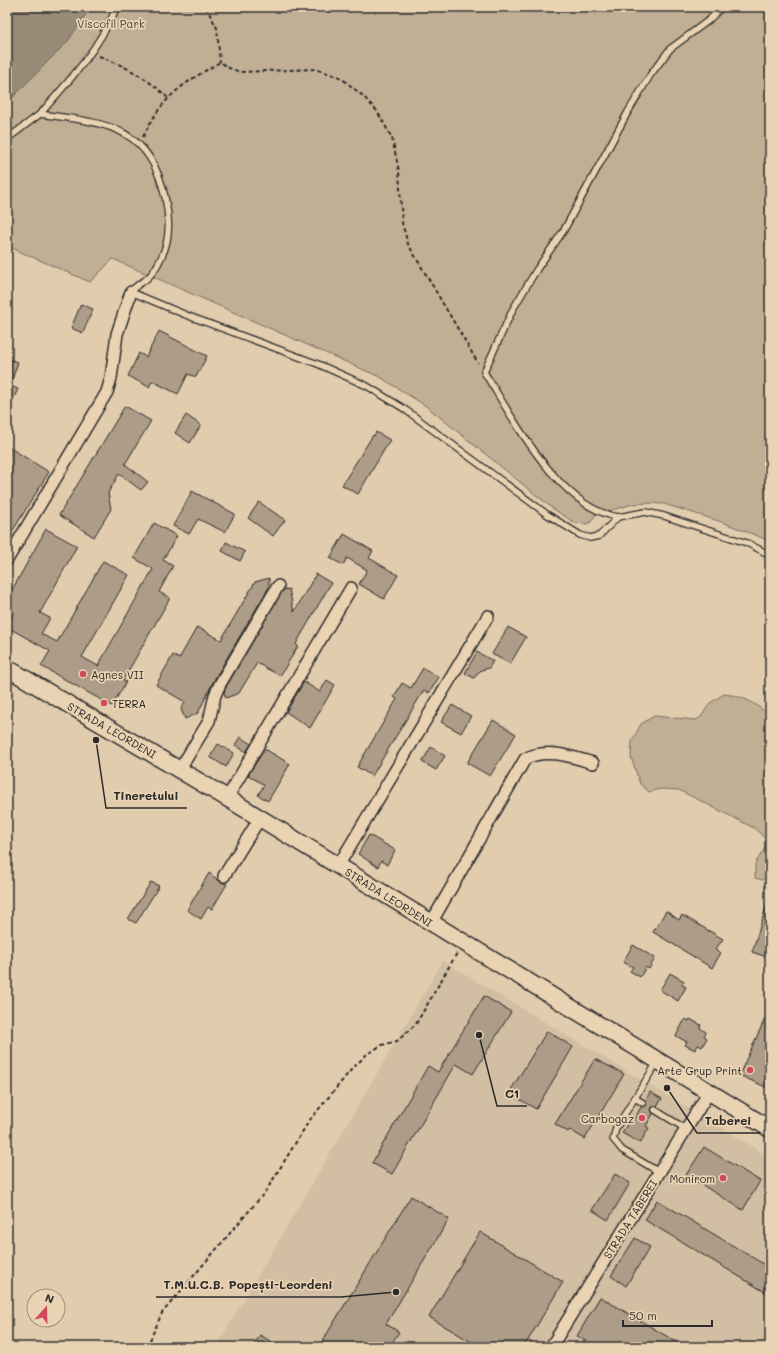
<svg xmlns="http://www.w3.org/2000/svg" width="777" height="1354" font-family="Mali,sans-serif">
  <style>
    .built { fill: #d2bea2 }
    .green { fill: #c1af95; stroke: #766d60 }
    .water { fill: #988b78; stroke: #6c6559 }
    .building { fill: #ad9c87; stroke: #2b2b2b }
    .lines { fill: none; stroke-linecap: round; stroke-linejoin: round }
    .lane-casing { stroke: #2b2b2b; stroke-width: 8 }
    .street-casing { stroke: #2b2b2b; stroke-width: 14 }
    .secondary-casing { stroke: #2b2b2b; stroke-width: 19 }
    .path { stroke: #2b2b2b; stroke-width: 2; stroke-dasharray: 4 3; stroke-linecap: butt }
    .lane { stroke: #ead3b3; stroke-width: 5.5 }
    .street { stroke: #ead3b3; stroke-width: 11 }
    .secondary { stroke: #ead3b3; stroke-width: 16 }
    .poi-dot { fill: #d1495b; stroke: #ead3b3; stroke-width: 1.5 }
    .labels { text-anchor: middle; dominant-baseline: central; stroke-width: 3.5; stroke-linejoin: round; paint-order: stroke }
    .park-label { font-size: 11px; fill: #494540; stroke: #ead3b3 }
    .poi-label { font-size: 11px; fill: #2b2b2b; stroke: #ead3b3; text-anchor: end }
    .street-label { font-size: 11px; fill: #2b2b2b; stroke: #ead3b3 }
    .leader { fill: none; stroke: #2b2b2b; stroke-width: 1.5 }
    .callout-dot { fill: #2b2b2b; stroke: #ead3b3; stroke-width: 1.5 }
    .callout-label { font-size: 12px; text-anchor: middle; font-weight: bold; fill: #2b2b2b; stroke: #ead3b3; stroke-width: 3.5; stroke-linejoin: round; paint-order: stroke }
  </style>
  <rect width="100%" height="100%" fill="#e2ccae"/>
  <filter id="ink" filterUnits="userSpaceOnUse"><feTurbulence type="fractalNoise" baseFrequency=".025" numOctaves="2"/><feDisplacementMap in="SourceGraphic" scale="8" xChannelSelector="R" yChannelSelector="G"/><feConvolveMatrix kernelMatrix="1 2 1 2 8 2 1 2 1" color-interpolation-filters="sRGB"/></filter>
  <g filter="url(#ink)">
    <path class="built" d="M443 961 770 1157V1347H216Z"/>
    <g class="green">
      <path d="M7 7H770V541L722 522 664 504 648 503 633 504 595 515 591 522 586 524 575 523 552 508 426 406 380 377 113 259 90 282 7 246Z"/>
      <path d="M724 694C743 696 756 703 770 716V877L762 880 755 878V864L766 846 767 840 754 828 679 790 660 789 649 792 640 784 631 757 632 741 641 724 654 716 696 720 701 717 710 703Z"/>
    </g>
    <path class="water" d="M7 7H91L68 41 7 103Z"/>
    <g class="building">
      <path d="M81 304 93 309 83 333 71 328Z"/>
      <path d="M159 331 207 356 196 377 188 374 178 394 152 381 149 387 128 376 139 353 146 357Z"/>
      <path d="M7 359 18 362 10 386 18 389 7 413Z"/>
      <path d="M125 406 151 421 125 464 148 482 141 490 119 474 108 493 111 509 94 537 59 515Z"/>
      <path d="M186 415 201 425 190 443 175 433Z"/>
      <path d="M376 432 390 440 358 494 342 485 373 435 374 436Z"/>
      <path d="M7 446 49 472 7 540Z"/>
      <path d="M192 491 235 514 225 532 198 519 189 534 173 526Z"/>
      <path d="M259 502 285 520 273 536 248 518Z"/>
      <path d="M154 523 177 536 163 560 173 566 159 592 170 598 123 680 126 682 112 706 41 666 50 651 7 627 14 612 7 608V599L46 529 77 546 40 613 50 618 41 634 57 642 103 561 129 575 82 657 98 666 153 569 134 558Z"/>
      <path d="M344 534 373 551 369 558 398 575 384 599 359 584 367 570 347 558 343 565 330 558Z"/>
      <path d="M226 542 245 552 240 561 222 551Z"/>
      <path d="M316 574 331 583 296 644 298 646 280 676 257 663 239 693 226 698 224 693 226 687 283 590 289 589 294 612Z"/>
      <path d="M269 578V587L214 680 198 713 185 719 181 709 185 702 156 685 173 655 179 659 197 627 221 640 255 582Z"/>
      <path d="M508 627 526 637 510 664 492 654Z"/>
      <path d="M477 652 493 661 489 668 481 670 474 678 465 673Z"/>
      <path d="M423 668 439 677 429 693 424 690 372 776 357 767 397 699 394 697 402 683 411 688Z"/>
      <path d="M327 680 335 685 310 728 286 712 304 682 320 692Z"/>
      <path d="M452 705 471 716 461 733 441 722Z"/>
      <path d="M493 720 516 734 490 776 467 763Z"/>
      <path d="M240 737 251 744 246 752 235 745Z"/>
      <path d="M218 744 234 753 226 767 210 757Z"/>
      <path d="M431 747 445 756 436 770 422 762Z"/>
      <path d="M265 749 290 764 268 801 258 795 264 785 248 775Z"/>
      <path d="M369 835 395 850 387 865 381 861 378 867 358 854Z"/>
      <path d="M209 873 221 882 227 884 212 909 208 907 201 919 187 910Z"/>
      <path d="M151 882 159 886 136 923 128 919Z"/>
      <path d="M768 901 770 902V958L752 952Z"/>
      <path d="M666 911 679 920 682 915 723 939 715 950 721 953 712 968 653 932Z"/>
      <path d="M633 945 655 958 649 969 646 967 640 977 630 971 633 967 623 962Z"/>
      <path d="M670 973 684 981 682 985 686 987 678 1001 660 990Z"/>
      <path d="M484 996 511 1012 473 1074 456 1064 392 1174 372 1163 428 1066 438 1072Z"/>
      <path d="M770 1008V1089L739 1075Z"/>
      <path d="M685 1019 689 1021 690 1019 701 1025 700 1028 706 1032 704 1036 707 1038 702 1047 698 1045 695 1050 685 1045 687 1042 676 1036Z"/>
      <path d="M547 1031 573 1047 536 1109 509 1093Z"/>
      <path d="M595 1059 624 1074 585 1139 570 1130 568 1132 555 1124Z"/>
      <path d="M650 1092 662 1099 657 1106 651 1108 653 1114 646 1126 649 1128 640 1143 622 1133 632 1116 635 1118 641 1107 646 1106V1100Z"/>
      <path d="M704 1147 760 1181 743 1210 686 1175Z"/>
      <path d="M615 1174 630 1183 608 1220 592 1210Z"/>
      <path d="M411 1196 449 1219 386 1324 399 1332 389 1347H330L322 1342Z"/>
      <path d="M657 1200 770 1268V1295L645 1220Z"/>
      <path d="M480 1232 563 1282 524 1347H480L429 1317Z"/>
      <path d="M635 1238 650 1247 626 1286 611 1276Z"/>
      <path d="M600 1297 685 1347H596L577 1336Z"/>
      <path d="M260 1335 280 1347H253Z"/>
    </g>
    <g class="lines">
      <g class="lane-casing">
        <g id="lane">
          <path d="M40 114C72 78 96 52 117 7"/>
          <path d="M7 139 40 114C102 123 149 123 165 197 169 217 171 237 162 256 158 265 153 275 144 281 139 284 135 286 131 292L186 315 318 364 367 386 403 408 548 515 580 535 590 538 599 536 618 517 645 512 664 516 747 543 770 555"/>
          <path d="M618 517C559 508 514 419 484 372L513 309 537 269 564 230 628 112 651 74 670 49 709 20 719 10"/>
          <path d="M658 1061 616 1128 613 1139 622 1150 659 1172"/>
          <path d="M635 1098 643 1103"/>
          <path d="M655 1110 686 1129"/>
        </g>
      </g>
      <g class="street-casing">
        <g id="street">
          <path d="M7 560 107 392 111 378 117 334 131 292"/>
          <path d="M180 769 209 721 215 695 220 684 278 586"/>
          <path d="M227 798 351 588"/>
          <path d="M338 866 488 616"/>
          <path d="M224 876 260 818"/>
          <path d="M431 923 525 759C545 747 573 757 593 763"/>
          <path d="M551 1347 709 1092"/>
        </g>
      </g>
      <g class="secondary-casing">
        <path id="secondary" d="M7 668 227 798 770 1129"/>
      </g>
      <g class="path">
        <path d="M206 7 217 28 220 62"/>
        <path d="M99 56C125 66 148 78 168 98"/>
        <path d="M143 137C162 96 183 84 220 62L229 68 240 72 315 69 340 77 363 96 377 111 392 138 399 171 402 223 408 244 478 363"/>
        <path d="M147 1347 162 1313 266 1191 309 1121 351 1070 367 1054 382 1045 397 1041 416 1024 457 953"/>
      </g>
      <use href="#lane" class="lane"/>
      <use href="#street" class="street"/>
      <use href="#secondary" class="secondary"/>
    </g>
  </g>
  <g class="poi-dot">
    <circle cx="83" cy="674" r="4"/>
    <circle cx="104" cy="703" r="4"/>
    <circle cx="750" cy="1070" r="4"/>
    <circle cx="642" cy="1118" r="4"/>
    <circle cx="723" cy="1178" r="4"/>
  </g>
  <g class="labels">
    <g class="park-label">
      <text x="111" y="23">Viscofil Park</text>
    </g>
    <g class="poi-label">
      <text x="91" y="674" text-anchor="start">Agnes VII</text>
      <text x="112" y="703" text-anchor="start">TERRA</text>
      <text x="742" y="1070">Arte Grup Print</text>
      <text x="634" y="1118">Carbogaz</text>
      <text x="715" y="1178">Monirom</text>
    </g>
    <g class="street-label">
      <text transform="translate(112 730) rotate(30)">STRADA LEORDENI</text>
      <text transform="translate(389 897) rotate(32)">STRADA LEORDENI</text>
      <text transform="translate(630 1219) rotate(-58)">STRADA TABEREI</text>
    </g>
  </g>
  <path class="leader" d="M96 740L106 808H187M479 1035L497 1106H527M667 1088L697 1133H760M396 1292L341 1297H156"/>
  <g class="callout-dot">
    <circle cx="96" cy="740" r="4"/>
    <circle cx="479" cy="1035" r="4"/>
    <circle cx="667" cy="1088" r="4"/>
    <circle cx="396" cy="1292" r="4"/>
  </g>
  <g class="callout-label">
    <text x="146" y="800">Tineretului</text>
    <text x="512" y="1098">C1</text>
    <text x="728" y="1125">Taberei</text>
    <text x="248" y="1289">T.M.U.C.B. Popești-Leordeni</text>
  </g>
  <rect width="777" height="1354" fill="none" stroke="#ead3b3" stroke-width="24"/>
  <rect x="12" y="12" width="753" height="1330" fill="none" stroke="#2b2b2b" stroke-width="1.5" filter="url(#ink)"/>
  <g transform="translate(46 1308) rotate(20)"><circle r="19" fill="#ead3b3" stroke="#9e907d"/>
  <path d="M0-3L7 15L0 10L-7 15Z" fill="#d1495b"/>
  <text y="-6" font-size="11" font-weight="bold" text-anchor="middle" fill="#2b2b2b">N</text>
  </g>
  <path d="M623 1320v6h89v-6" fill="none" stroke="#2b2b2b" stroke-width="2"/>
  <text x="629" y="1320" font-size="12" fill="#2b2b2b" stroke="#ead3b3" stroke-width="3" paint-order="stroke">50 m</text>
</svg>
